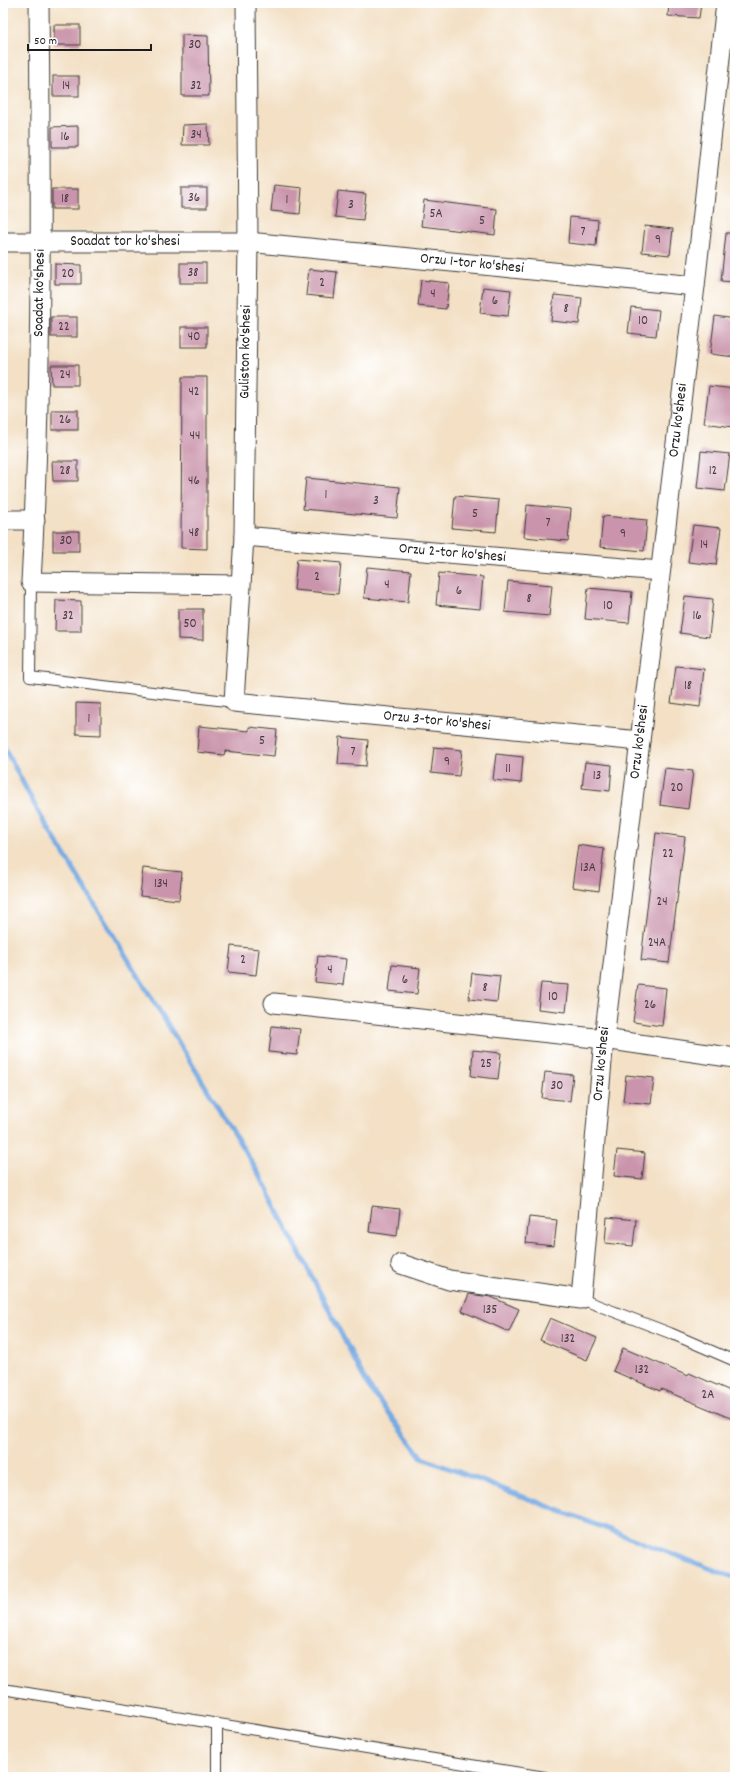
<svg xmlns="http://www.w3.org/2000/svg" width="738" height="1780" font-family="Dekko,sans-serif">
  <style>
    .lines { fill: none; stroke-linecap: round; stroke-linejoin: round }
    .stream { stroke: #76aae3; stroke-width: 5 }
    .building { fill: #ca95ac }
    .lane-casing { stroke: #3c3935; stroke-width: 12 }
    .street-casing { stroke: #3c3935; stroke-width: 21 }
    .lane { stroke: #fff; stroke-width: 10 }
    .street { stroke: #fff; stroke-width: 19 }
    .labels { text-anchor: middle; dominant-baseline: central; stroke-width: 3.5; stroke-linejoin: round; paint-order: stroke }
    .number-label { font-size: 13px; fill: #483a40 }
    .street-label { font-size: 15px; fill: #1c1c1c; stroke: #fff }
  </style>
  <rect width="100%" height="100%" fill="#fff"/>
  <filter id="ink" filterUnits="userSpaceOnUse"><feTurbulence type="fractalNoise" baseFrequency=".025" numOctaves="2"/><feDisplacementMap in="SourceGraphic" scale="8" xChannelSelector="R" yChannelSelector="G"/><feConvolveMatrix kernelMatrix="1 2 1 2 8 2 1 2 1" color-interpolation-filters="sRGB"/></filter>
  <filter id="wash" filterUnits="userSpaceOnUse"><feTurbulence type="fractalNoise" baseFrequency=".012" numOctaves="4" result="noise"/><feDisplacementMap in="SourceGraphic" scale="16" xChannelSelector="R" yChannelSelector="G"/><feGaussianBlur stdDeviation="0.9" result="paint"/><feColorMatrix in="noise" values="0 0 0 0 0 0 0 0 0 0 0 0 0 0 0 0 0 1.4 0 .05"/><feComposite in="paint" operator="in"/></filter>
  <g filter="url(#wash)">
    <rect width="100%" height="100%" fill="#f3e0c5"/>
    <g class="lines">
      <path class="stream" d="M3 745 39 813 260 1176 367 1384 422 1458 735 1578"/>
    </g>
    <g id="blocks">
      <g class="building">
        <path d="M669 3H701L699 18 668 16Z"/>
        <rect x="54" y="25" width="26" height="20"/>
        <path d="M182 35 208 36 209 96H182Z"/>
        <rect x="53" y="76" width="26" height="20"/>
        <path d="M208 124 209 145H182L183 125Z"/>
        <path d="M78 126V147H52V127Z"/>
        <path d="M274 185 302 188 300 214 271 211Z"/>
        <rect x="181" y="188" width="26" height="20"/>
        <rect x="52" y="189" width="26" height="20"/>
        <path d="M338 191 366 194 363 220 335 217Z"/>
        <path d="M424 200 497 209 495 235 421 226Z"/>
        <path d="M570 217 598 220 596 246 568 243Z"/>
        <path d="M645 226 673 229 670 255 642 252Z"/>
        <path d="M726 233H735V282L721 281Z"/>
        <rect x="180" y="263" width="26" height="20"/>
        <path d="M55 264 81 265V284H55Z"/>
        <path d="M309 269 337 272 334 298 306 295Z"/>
        <path d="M421 280 449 283 446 309 418 306Z"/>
        <path d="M483 287 511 290 508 316 480 313Z"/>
        <path d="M554 295 582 298 579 324 551 321Z"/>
        <path d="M631 307 659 310 656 336 628 333Z"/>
        <path d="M715 316 735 319V357L710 354Z"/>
        <rect x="51" y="317" width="26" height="20"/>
        <rect x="181" y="327" width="26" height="20"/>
        <path d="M51 365H78V385H52Z"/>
        <path d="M182 377H207V549L181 548Z"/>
        <path d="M709 386 735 389 733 427 704 423Z"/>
        <rect x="52" y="410" width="26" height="20"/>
        <path d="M701 451 730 454 725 491 697 488Z"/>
        <path d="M52 461H78V481H53Z"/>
        <path d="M306 478 400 487 397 518 303 509Z"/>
        <path d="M455 496 499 500 496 532 452 528Z"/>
        <path d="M527 505 571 509 568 541 524 537Z"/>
        <path d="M603 516 647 520 644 551 600 547Z"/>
        <path d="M693 525 721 528 716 565 688 562Z"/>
        <rect x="53" y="531" width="26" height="20"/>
        <path d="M297 559 341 563 338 594 294 590Z"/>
        <path d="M367 567 411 571 408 602 364 598Z"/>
        <path d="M439 573 483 577 480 609 436 605Z"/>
        <path d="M508 581 552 585 549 616 505 612Z"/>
        <path d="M588 588 632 592 629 623 585 619Z"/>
        <path d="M685 596 713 599 709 637 680 633Z"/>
        <path d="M56 600 81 601V631H55Z"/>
        <path d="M178 609H203V640L178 639Z"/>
        <path d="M676 666 704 669 700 707 671 703Z"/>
        <path d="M76 703 101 704V735L76 734Z"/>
        <path d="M199 726 249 731V727L277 730 274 756 225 751 224 755 197 752Z"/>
        <path d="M340 737 368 740 366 766 338 764Z"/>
        <path d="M434 747 462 750 459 776 431 773Z"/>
        <path d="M496 754 523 757 521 783 493 780Z"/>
        <path d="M585 762 612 765 610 791 582 788Z"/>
        <path d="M665 768 693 771 688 809 660 805Z"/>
        <path d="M656 833 685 837 669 963 641 960Z"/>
        <path d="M578 845 604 849 599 891 572 887Z"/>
        <path d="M143 868 182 872 179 900 140 896Z"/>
        <path d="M231 946 259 949 256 975 228 972Z"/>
        <path d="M318 956 346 959 343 985 315 982Z"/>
        <path d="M392 965 420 968 417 994 389 991Z"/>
        <path d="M472 973 500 976 497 1002 469 999Z"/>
        <path d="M541 983 569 985 566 1012 538 1009Z"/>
        <path d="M638 985 666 988 662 1026 633 1022Z"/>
        <path d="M272 1026 300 1029 297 1055 269 1052Z"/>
        <path d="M473 1050 501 1053 498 1079 471 1076Z"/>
        <path d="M545 1072 573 1075 570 1101 542 1098Z"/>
        <path d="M626 1075 654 1078 651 1104 623 1101Z"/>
        <path d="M617 1150 645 1153 642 1179 614 1176Z"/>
        <path d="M372 1206 400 1209 397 1236 369 1232Z"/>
        <path d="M529 1217 557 1220 554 1246 526 1243Z"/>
        <path d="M607 1217 636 1220 633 1246 605 1243Z"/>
        <path d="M469 1294 491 1297 519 1309 509 1332 462 1311Z"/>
        <path d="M550 1318 597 1338 587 1360 540 1340Z"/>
        <path d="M623 1348 688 1376 689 1373 735 1393V1420L661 1389 660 1391 613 1371Z"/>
      </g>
    </g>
  </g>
  <g filter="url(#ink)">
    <use href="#blocks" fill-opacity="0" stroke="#3c3935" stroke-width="1"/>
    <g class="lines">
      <g class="lane-casing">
        <g id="lane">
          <path d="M31 582 30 677 234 702"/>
          <path d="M581 1299 670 1333 735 1361"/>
          <path d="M3 1689 545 1777"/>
          <path d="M217 1725V1777"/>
        </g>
      </g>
      <g class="street-casing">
        <g id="street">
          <path d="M39 3C41 196 42 389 31 582L240 585"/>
          <path id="s1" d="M246 3 248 242 244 536 234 702 640 741"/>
          <path id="s2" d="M3 242H248L695 286"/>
          <path d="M3 520H35"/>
          <path id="s3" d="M244 536 660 571"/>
          <path d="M274 1003 604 1039 735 1058"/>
          <path id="s4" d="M401 1264 449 1280 581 1299 604 1039 695 286 726 3"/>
        </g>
      </g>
      <use href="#lane" class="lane"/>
      <use href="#street" class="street"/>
    </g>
  </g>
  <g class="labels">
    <g class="number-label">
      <text x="195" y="45">30</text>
      <text x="66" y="86">14</text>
      <text x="196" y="86">32</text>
      <text x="196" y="135">34</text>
      <text x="65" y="137">16</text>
      <text x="194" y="198">36</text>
      <text x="65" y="199">18</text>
      <text x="287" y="200">1</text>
      <text x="351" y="205">3</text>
      <text x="436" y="214">5A</text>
      <text x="482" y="221">5</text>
      <text x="583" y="232">7</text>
      <text x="658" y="240">9</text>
      <text x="193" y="273">38</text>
      <text x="68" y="274">20</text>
      <text x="322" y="283">2</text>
      <text x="433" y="294">4</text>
      <text x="495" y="301">6</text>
      <text x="566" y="309">8</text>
      <text x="643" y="321">10</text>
      <text x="64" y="327">22</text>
      <text x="194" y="337">40</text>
      <text x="65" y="375">24</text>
      <text x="194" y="392">42</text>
      <text x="65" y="420">26</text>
      <text x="195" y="436">44</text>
      <text x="65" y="471">28</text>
      <text x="713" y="471">12</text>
      <text x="194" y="481">46</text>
      <text x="326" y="495">1</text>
      <text x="376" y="501">3</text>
      <text x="475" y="514">5</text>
      <text x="548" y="523">7</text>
      <text x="194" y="533">48</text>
      <text x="623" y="534">9</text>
      <text x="66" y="541">30</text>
      <text x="704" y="545">14</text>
      <text x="317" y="577">2</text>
      <text x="387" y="585">4</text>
      <text x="459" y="591">6</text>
      <text x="529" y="599">8</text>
      <text x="608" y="606">10</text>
      <text x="68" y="616">32</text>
      <text x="697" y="616">16</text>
      <text x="190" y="624">50</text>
      <text x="688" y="686">18</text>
      <text x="89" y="719">1</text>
      <text x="262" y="741">5</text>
      <text x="353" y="752">7</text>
      <text x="447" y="762">9</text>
      <text x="508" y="769">11</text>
      <text x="597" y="776">13</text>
      <text x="677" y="788">20</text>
      <text x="668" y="854">22</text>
      <text x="588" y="868">13A</text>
      <text x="161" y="884">134</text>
      <text x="662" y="902">24</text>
      <text x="657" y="943">24A</text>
      <text x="243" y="960">2</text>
      <text x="330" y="970">4</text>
      <text x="405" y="980">6</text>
      <text x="485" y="988">8</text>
      <text x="553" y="997">10</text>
      <text x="650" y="1005">26</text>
      <text x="486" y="1064">25</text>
      <text x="557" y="1086">30</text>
      <text x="490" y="1310">135</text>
      <text x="568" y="1339">132</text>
      <text x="642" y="1370">132</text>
      <text x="708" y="1395">2A</text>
    </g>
    <g class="street-label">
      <text stroke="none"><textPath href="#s2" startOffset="122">Soadat tor ko'shesi</textPath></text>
      <text stroke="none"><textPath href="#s2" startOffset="470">Orzu 1-tor ko'shesi</textPath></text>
      <text transform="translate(40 293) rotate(-89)">Soadat ko'shesi</text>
      <text transform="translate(246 352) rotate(-89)">Guliston ko'shesi</text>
      <text stroke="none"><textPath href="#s4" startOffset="1068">Orzu ko'shesi</textPath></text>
      <text stroke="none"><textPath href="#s3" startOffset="209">Orzu 2-tor ko'shesi</textPath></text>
      <text stroke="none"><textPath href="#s1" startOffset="903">Orzu 3-tor ko'shesi</textPath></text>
      <text stroke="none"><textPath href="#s4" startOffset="744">Orzu ko'shesi</textPath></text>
      <text stroke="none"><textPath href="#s4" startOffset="420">Orzu ko'shesi</textPath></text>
    </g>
  </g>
  <rect width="738" height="1780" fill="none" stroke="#fff" stroke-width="16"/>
  <path d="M28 44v6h123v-6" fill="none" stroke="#1c1c1c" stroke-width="2"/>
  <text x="34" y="44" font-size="12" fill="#1c1c1c" stroke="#ffffff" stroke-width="3" paint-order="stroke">50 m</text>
</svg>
